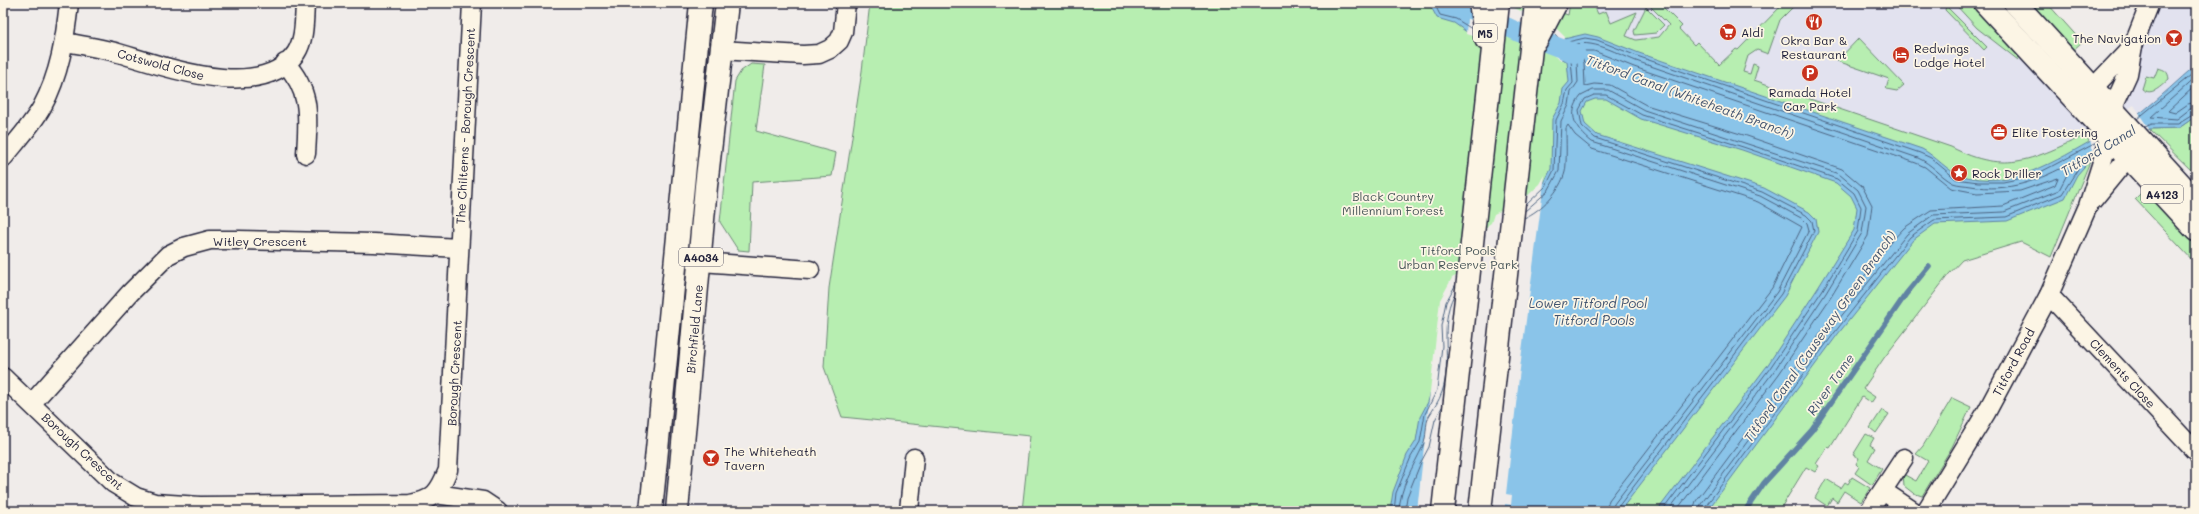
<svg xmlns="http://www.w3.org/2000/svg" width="2199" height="514" font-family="Mali,sans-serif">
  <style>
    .built { fill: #e2e2ef }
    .green { fill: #b7eeb1; stroke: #6c8876 }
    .water { fill: #8ac4e9; stroke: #6083a3 }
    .pier { fill: #f0ecea }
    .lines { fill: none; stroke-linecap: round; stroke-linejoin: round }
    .shore { stroke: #4c6381; stroke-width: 1 }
    .stream { stroke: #6083a3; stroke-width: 5.5 }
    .canal { stroke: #8ac4e9; stroke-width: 19 }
    .minor-casing { stroke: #22223b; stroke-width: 21 }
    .major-casing { stroke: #22223b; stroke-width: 25 }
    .highway-casing { stroke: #22223b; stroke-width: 25 }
    .minor { stroke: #fcf5e5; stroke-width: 18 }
    .major { stroke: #fcf5e5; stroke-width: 22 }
    .highway { stroke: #fcf5e5; stroke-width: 22 }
    .labels { text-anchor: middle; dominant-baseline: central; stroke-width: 3.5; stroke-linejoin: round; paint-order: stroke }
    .shield { fill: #fcf5e5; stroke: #63616e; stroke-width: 1 }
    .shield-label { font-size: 11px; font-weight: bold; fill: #22223b }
    .poi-label { font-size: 12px; fill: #22223b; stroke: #fcf5e5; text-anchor: start }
    .street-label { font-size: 12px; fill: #22223b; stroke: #fcf5e5 }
    .park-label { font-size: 12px; fill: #475558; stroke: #fcf5e5 }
    .water-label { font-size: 13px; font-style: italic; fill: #41536f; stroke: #fcf5e5 }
  </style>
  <rect width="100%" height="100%" fill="#f0ecea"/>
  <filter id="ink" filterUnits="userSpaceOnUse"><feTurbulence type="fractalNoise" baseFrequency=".025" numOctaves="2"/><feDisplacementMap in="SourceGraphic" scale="8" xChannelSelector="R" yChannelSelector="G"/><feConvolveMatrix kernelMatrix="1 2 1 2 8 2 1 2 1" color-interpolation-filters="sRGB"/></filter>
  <g filter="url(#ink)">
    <path class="built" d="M1570 3H2035L2093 103 2113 84 2122 69 2150 3H2196V89L2145 122 2134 105 2100 126 2087 134 2037 189 1562 49Z"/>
    <g class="green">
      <path d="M870 3H1533L1568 15 1570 3H1593L1598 14 1606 11 1611 23 1637 12 1626 36 1636 40 1659 37 1669 25 1650 6 1653 3H1659L1682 26 1679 29 1694 45 1697 42 1719 65 1736 49 1738 50 1784 3H1797L1780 20 1768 54 1757 50 1748 56 1743 72 1750 74 1753 64 1758 66 1754 80 1951 147C2007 176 2034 158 2086 135L2092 148 2091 159 2051 257 2021 242 1962 260 1949 274 1884 358 1863 389 1875 397 1871 403 1862 397 1830 448 1827 447 1816 464 1819 466 1815 472 1806 467 1779 511H1022L1030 436 842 417 824 367 829 288 862 71Z"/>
      <path d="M1954 3H1974L2021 52 2018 60 1977 28Z"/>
      <path d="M2026 3H2047L2082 42 2071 52Z"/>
      <path d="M1946 6 1987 47 1984 50 1945 10Z"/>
      <path d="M1646 7 1664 25 1656 33 1635 35 1634 31Z"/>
      <path d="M1859 38 1904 85 1897 91 1886 89 1889 79 1837 61Z"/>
      <path d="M751 64 765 65 756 131 836 153 832 176 752 182 749 251 738 250 720 222 735 81 741 71Z"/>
      <path d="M2158 68C2165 70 2168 71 2169 79 2161 86 2152 97 2142 89L2146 76 2154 78Z"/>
      <path d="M2196 116V175L2149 129 2179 128Z"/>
      <path d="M2145 189 2196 244V264L2135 199Z"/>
      <path d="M1952 398 1971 407 1952 447 1922 496 1913 493 1904 486 1903 474 1916 481 1928 461 1916 454 1923 446Z"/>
      <path d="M1882 410 1889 414 1876 433 1870 428Z"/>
      <path d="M1866 434 1874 438 1870 445 1875 448 1868 460 1882 469 1872 485 1855 473 1859 467 1856 464 1859 458 1853 455Z"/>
      <path d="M1852 477 1870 488 1861 502 1844 491 1837 502 1832 498 1827 506 1815 498 1826 479 1841 488 1845 482 1848 484Z"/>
      <path d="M462 507 479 508 485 511H419Z"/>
    </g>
    <path class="water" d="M1429 3H1499L1564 39 1585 34 1598 37 1639 53 1922 149C1934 155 1949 172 1959 175 2012 191 2055 161 2098 137 2113 129 2130 121 2143 111 2161 97 2178 80 2196 65V116L2179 128 2149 129 2091 159 2077 175 2065 198 2007 221 1935 224 1913 240 1838 334 1707 511H1657L1767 366 1818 288 1854 230 1857 208 1851 196 1836 183 1742 150 1641 119 1606 99H1595L1587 102 1582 111 1585 124 1597 135 1764 188 1809 212 1816 219 1818 232 1785 296 1620 511H1390L1393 492 1407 455 1416 441 1420 417 1428 402 1463 275 1514 207 1544 183 1551 169 1552 119 1561 103 1563 89 1569 82 1567 61 1561 59 1550 43 1483 17 1471 35 1454 23 1437 18Z"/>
    <g class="pier">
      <path d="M1468 3H1504L1555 27 1565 37 1561 61 1554 56 1549 44 1484 20 1478 33 1472 36 1466 34Z"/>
      <path d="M2138 112 2149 129 2091 159 2092 148 2090 139Z"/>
      <path d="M1545 175 1522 351 1506 494 1512 495 1511 505 1505 504V511H1417L1440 300 1452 278 1461 273 1488 225 1491 223 1494 214 1524 199 1540 184Z"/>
    </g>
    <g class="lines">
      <g class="shore">
        <path d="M1434 3 1440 15 1456 19 1472 29"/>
        <path d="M1554 33 1563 43 1585 38 1597 40 1637 56 1920 153 1931 158 1956 179 1978 182H2003L2033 176 2098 142"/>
        <path d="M2196 77 2151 117 2177 119 2190 109 2196 108"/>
        <path d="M2196 85 2168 111 2175 113 2188 104 2196 102"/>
        <path d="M2137 119 2196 71"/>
        <path d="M2145 127 2152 124H2178L2196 113"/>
        <path d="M1526 205 1546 186 1554 170 1556 120 1564 104 1567 90 1573 83 1571 60 1560 53 1557 44 1551 39"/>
        <path d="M1525 211 1548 191 1559 171 1561 121 1569 105 1571 92 1578 82 1577 62 1574 55 1565 49C1585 34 1616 53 1636 61L1918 158C1932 164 1940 176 1953 183 1958 185 1966 185 1971 186 2008 193 2040 180 2071 163H2073L2059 190 2004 212 1933 215 1907 234 1831 329 1701 504 1699 511"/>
        <path d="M1524 218C1542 210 1560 191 1565 172 1567 164 1566 139 1566 128L1568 125 1575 135 1592 149 1758 202 1802 227 1772 288 1609 500 1606 511"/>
        <path d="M1394 511 1396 493 1411 457 1420 442 1425 414 1437 390 1442 346 1441 326 1446 302 1456 284"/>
        <path d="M1399 511C1400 487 1413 467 1423 446 1427 437 1425 424 1429 416 1434 408 1439 401 1442 392 1453 361 1438 325 1454 295"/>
        <path d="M1405 511 1407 497 1421 462 1429 447 1435 420 1442 407"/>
        <path d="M1612 511 1614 504 1777 292 1809 230 1807 223 1803 219 1760 196 1592 142C1576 129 1566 115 1581 96L1593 90H1608L1644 110 1839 174 1858 190 1866 206 1862 233 1826 293 1774 371 1668 511"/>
        <path d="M1617 511 1618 507 1781 294 1814 231 1812 221 1806 215 1762 192 1595 138 1582 126 1579 110 1585 99 1594 95H1606L1642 115 1743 147 1837 179 1854 193 1861 207 1858 231 1822 291 1770 368 1662 511"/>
        <path d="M1676 511 1779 374 1831 297 1868 236 1872 205 1862 186 1842 169 1747 136 1646 105 1610 85 1594 84 1585 86 1584 63 1580 51H1594L1634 67 1916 163 1925 167 1951 188 1977 193 2020 191 2058 178 2055 185 2003 206 1931 210 1904 228 1889 244 1827 325 1696 501 1693 511"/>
        <path d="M1704 511 1705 507 1835 332 1910 237 1934 220 2006 217 2062 194 2081 164 2094 153"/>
      </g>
      <path class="stream" d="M1745 511 1764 483 1812 430 1906 294 1929 266"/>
      <path class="canal" d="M1456 3 1518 32 1576 54"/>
      <g class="minor-casing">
        <g id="minor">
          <path d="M65 42C82 45 99 48 115 52 161 65 261 104 296 53 305 39 304 20 305 3"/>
          <path d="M721 50 803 55 819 54 830 49 839 41 843 32 846 3"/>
          <path d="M285 63C312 92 308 118 306 154"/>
          <path d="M2093 88 2133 46"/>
          <path d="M2100 109H2112L2128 74 2133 46 2150 3"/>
          <path d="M3 158C16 142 32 125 42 107 60 74 65 39 69 3"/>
          <path d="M2092 201 2128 157"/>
          <path d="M701 262 810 270"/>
          <path d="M2049 295 2196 452"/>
          <path d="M3 377 113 483 136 497 155 503 200 506 410 504C434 500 439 492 448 470L472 3"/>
          <path d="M32 403 130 293 168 255 184 247 210 240H239L374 243 458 248"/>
          <path d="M1883 491 1913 511"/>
          <path d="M436 494 483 501 498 511"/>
          <path d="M909 511 914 458"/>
          <path d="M1869 511 1904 458"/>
          <path d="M1926 511 1986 413 2049 295 2088 206 2110 137H2121"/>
        </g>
      </g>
      <g class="major-casing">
        <g id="major">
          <path d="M651 511 701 3"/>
          <path d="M677 511 706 186 727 3"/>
        </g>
      </g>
      <g class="highway-casing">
        <g id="highway">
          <path d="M1480 3 1486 39"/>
          <path d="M1985 3 2196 230"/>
          <path d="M2015 3 2196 201"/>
          <path d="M1536 41 1556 3"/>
          <path d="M1443 511 1498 3"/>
          <path d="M1480 511 1536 3"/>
        </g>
      </g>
      <use href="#minor" class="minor"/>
      <use href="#major" class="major"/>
      <use href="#highway" class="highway"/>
    </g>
  </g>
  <defs>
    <g id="restaurant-disc" transform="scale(0.9)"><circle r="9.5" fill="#c8321e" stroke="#fcf5e5"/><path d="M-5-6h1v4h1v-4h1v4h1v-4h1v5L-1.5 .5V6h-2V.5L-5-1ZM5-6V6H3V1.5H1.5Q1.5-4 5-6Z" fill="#fff"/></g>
    <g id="supermarket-disc" transform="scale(0.9)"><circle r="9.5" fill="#c8321e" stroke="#fcf5e5"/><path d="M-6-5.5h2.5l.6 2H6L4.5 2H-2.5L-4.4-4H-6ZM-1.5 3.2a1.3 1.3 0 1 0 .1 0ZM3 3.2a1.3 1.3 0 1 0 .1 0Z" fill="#fff"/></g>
    <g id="bar-disc" transform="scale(0.9)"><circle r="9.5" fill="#c8321e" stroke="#fcf5e5"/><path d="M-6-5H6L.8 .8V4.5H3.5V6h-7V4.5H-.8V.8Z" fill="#fff"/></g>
    <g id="hotel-disc" transform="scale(0.9)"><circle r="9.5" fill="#c8321e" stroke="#fcf5e5"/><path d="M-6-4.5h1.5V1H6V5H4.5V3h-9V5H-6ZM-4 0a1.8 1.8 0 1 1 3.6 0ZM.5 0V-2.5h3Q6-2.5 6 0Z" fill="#fff"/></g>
    <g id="parking-disc" transform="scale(0.9)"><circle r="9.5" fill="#c8321e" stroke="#fcf5e5"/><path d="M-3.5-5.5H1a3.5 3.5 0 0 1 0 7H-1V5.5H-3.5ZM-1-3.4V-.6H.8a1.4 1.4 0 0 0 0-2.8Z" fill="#fff"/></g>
    <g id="office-disc" transform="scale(0.9)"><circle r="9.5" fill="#c8321e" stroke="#fcf5e5"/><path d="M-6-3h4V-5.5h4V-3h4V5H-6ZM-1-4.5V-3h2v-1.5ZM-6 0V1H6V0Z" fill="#fff"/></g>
    <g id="sight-disc" transform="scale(0.9)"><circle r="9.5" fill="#c8321e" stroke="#fcf5e5"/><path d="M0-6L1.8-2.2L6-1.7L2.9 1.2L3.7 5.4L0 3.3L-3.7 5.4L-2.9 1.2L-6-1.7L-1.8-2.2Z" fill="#fff"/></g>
  </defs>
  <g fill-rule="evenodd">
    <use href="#restaurant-disc" x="1814" y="22"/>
    <use href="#supermarket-disc" x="1728" y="32"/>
    <use href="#bar-disc" x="2174" y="38"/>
    <use href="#hotel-disc" x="1901" y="55"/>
    <use href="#parking-disc" x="1810" y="73"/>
    <use href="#office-disc" x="1999" y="132"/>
    <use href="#sight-disc" x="1959" y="173"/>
    <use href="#bar-disc" x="711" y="458"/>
  </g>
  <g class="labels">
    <g class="shield">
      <rect x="1473" y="24" width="24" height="18" rx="3"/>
      <rect x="2141" y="185" width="42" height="18" rx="3"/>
      <rect x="679" y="248" width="44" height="18" rx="3"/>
    </g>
    <g class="shield-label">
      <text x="1485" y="33">M5</text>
      <text x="2162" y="194">A4123</text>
      <text x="701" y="257">A4034</text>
    </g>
    <g class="poi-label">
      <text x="1741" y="32">Aldi</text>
      <text x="2161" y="38" text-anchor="end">The Navigation</text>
      <text x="1814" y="40" text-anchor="middle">Okra Bar &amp;<tspan x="1814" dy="14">Restaurant</tspan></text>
      <text x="1914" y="48">Redwings<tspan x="1914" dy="14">Lodge Hotel</tspan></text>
      <text x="1810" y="92" text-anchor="middle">Ramada Hotel<tspan x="1810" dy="14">Car Park</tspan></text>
      <text x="2012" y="132">Elite Fostering</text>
      <text x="1972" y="173">Rock Driller</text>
      <text x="724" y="451">The Whiteheath<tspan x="724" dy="14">Tavern</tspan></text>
    </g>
    <g class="street-label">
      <text transform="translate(161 64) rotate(15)">Cotswold Close</text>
      <text transform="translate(465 126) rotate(-87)">The Chilterns - Borough Crescent</text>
      <text x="260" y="241">Witley Crescent</text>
      <text transform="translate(694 329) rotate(-85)">Birchfield Lane</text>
      <text transform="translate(2013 362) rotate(-62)">Titford Road</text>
      <text transform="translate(454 373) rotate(-87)">Borough Crescent</text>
      <text transform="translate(2123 373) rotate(47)">Clements Close</text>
      <text transform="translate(83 451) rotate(43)">Borough Crescent</text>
    </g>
    <g class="park-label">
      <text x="1393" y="196">Black Country<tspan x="1393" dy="14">Millennium Forest</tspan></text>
      <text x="1458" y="250">Titford Pools<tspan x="1458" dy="14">Urban Reserve Park</tspan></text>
    </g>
    <g class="water-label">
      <text transform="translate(1690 96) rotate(20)">Titford Canal (Whiteheath Branch)</text>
      <text transform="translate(2098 150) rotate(-31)">Titford Canal</text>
      <text x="1588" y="302">Lower Titford Pool</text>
      <text x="1594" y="319">Titford Pools</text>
      <text transform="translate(1819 336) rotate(-55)">Titford Canal (Causeway Green Branch)</text>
      <text transform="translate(1830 384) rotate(-55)">River Tame</text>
    </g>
  </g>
  <rect width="2199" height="514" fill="none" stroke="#fcf5e5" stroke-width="16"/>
  <rect x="8" y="8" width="2183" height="498" fill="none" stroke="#22223b" stroke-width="1.5" filter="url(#ink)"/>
</svg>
